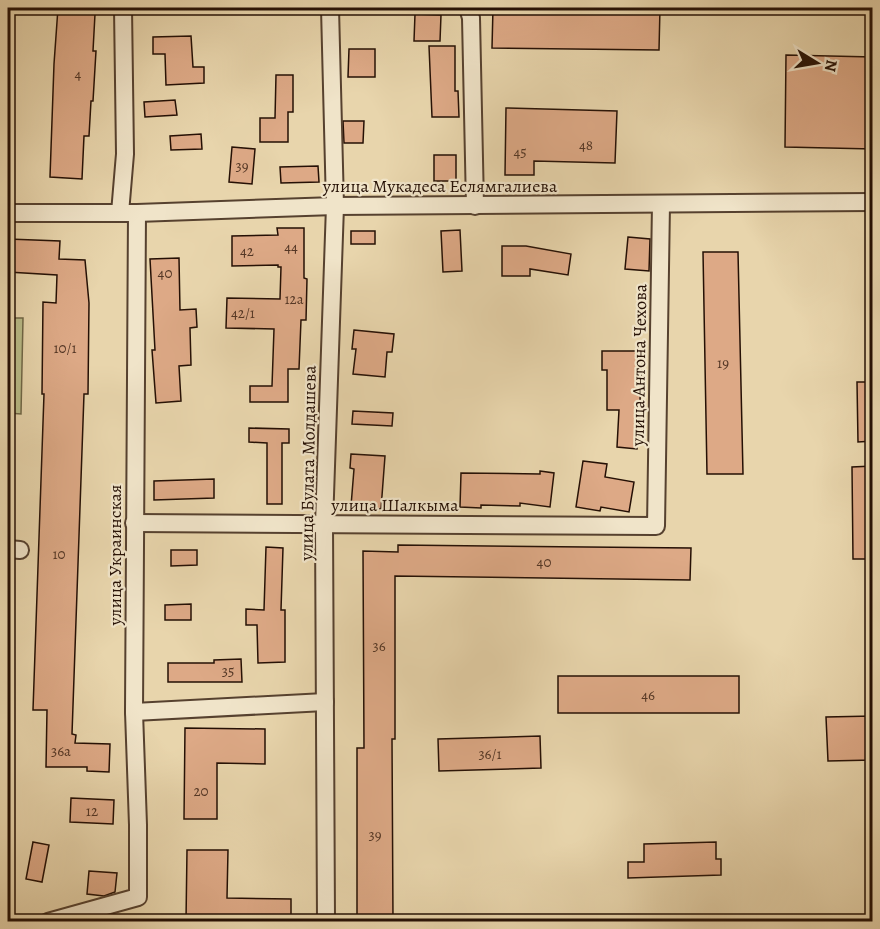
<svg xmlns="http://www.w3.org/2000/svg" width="880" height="929" font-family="Alegreya,serif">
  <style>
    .green { fill: #b9bc88; stroke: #6f6646; stroke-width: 1.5 }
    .building { fill: #dda986; stroke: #251005; stroke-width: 1.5 }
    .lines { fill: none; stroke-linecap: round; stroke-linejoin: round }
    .minor-casing { stroke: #56412f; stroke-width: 20 }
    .minor { stroke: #f0e4c9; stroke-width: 16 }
    .labels { text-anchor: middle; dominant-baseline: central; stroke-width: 4.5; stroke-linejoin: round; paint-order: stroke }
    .number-label { font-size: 15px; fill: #533625 }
    .street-label { font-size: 18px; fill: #251005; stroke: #f0e4c9 }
  </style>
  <rect width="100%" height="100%" fill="#e8d5ac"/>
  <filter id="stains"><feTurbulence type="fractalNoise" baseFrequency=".00333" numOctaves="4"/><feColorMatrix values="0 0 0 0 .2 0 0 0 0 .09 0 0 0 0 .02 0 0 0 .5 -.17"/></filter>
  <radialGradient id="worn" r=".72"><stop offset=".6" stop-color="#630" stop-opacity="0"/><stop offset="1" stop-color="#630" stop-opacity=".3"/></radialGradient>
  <path class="green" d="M8 318H23L21 414 8 413Z"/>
  <g class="building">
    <path d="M58 8H79V13L95 14 93 51H96L93 101H91L89 136H84L82 179 50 177 54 64Z"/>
    <path d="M493 8H660L659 50 492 48Z"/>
    <path d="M415 14 441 15 440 41H414Z"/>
    <path d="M191 36 193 67H204V83L166 85 165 54H153V37Z"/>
    <path d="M429 46H455V91H458L459 117H432Z"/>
    <path d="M349 49H375V77H348Z"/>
    <path d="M786 55 873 57V149L785 147Z"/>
    <path d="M276 75H293V112H288V142H260V118H275Z"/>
    <path d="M175 100 177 115 145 117 144 102Z"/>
    <path d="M506 108 617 111 615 163 534 161V175H505Z"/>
    <path d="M343 121H364L363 143H344Z"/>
    <path d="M201 134 202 149 171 150 170 136Z"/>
    <path d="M232 147 255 149 252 184 229 182Z"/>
    <rect x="434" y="155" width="22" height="26"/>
    <path d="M318 166 319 182 281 183 280 167Z"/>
    <path d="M277 228H304V278L307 279 306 320H301L299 369H288V402H250V386H272L274 329 226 328 227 298 280 299 281 267H278V265L232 266V236L278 235Z"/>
    <path d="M460 230 462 271 443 272 441 231Z"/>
    <rect x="351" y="231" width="24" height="13"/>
    <path d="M628 237 650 239 649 271 625 269Z"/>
    <path d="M8 239 60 241 59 259 85 260 89 303 88 394H84L72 734 76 735 75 743 110 744 109 772 87 771V767H46L47 710H33L44 394H42L43 302 56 303 57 275 8 272Z"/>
    <path d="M502 246H526L571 254 568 275 530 269V276H502Z"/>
    <path d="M703 252H738L743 474H707Z"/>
    <path d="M179 258 180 310 196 309 197 327 190 328 191 365 179 366 181 401 156 403 152 350H155L150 259Z"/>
    <path d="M354 330 394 334 392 352H387L385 377 353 374 356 349H352Z"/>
    <path d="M602 351H643L637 449 617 447 619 410H607V370H602Z"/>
    <path d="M857 382H873V441L858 442Z"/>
    <path d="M353 411 393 413 392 426 352 424Z"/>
    <path d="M249 428 289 429V443H282V504H267V443L249 442Z"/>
    <path d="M351 454 385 456 381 509 351 506 354 469 350 468Z"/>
    <path d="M583 461 607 464 605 477 634 482 629 512 601 507 600 511 576 507Z"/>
    <path d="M873 466V559H853L852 467Z"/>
    <path d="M540 471 554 473 550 507 520 503V506L481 505V508L460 507 461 473 540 474Z"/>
    <path d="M214 479V498L154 500V481Z"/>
    <path d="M398 545 691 548 690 580 395 576V739H392L393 921H357V748H364L363 551 398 552Z"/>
    <path d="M266 547 283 548 281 610H285V662L258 663 257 625H246V609L264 610Z"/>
    <path d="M171 550H197V565L171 566Z"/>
    <path d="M191 604V620H165V605Z"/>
    <path d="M241 659 242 682H168V663H214V660Z"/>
    <rect x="558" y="676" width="181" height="37"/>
    <path d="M873 716V760L828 761 826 717Z"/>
    <path d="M185 728 265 729V764L217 763V819H184Z"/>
    <path d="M540 736 541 768 439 771 438 739Z"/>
    <path d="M71 798 114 800 113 824 70 822Z"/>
    <path d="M33 842 49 845 42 882 26 879Z"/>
    <path d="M716 842V859H721V875L628 878V862H644V844Z"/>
    <path d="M187 850H228L227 898 291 899V921H186Z"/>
    <path d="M89 871 117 873 115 892 104 896 87 894Z"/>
  </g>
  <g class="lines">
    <g class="minor-casing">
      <g id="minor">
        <path d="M468 8 471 18 475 206"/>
        <path d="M8 213H137L335 206 872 202"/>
        <path d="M120 213 125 154 123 8"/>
        <path d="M134 523 656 526 661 204"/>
        <path d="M8 549 20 550"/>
        <path d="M134 712 325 702"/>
        <path d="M326 920 324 524 335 206 330 8"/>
        <path d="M48 922 138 897V825L134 712 137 213"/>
      </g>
    </g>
    <use href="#minor" class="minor"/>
  </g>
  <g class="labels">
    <g class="number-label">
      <text x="78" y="74">4</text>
      <text x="586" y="145">48</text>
      <text x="520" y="152">45</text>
      <text x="242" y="166">39</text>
      <text x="291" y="247">44</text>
      <text x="247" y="251">42</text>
      <text x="165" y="273">40</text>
      <text x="294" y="299">12а</text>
      <text x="243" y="313">42/1</text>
      <text x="65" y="348">10/1</text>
      <text x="723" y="363">19</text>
      <text x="59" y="554">10</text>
      <text x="544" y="562">40</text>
      <text x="379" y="646">36</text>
      <text x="228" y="671">35</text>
      <text x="648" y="695">46</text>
      <text x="61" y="751">36а</text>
      <text x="490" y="754">36/1</text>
      <text x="201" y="791">20</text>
      <text x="92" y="811">12</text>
      <text x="375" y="835">39</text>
    </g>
    <g class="street-label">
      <text x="440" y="186">улица Мукадеса Еслямгалиева</text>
      <text transform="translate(639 365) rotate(-89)">улица Антона Чехова</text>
      <text transform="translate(308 463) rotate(-89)">улица Булата Молдашева</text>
      <text x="395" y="505">улица Шалкыма</text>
      <text transform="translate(115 555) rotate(-90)">улица Украинская</text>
    </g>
  </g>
  <rect width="880" height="929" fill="none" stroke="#e8d5ac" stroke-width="30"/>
  <rect x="9" y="9" width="862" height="911" fill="none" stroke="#251005" stroke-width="3"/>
  <rect x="15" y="15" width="850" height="899" fill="none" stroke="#251005" stroke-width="1.5"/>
  <g transform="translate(817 63) rotate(101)" stroke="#f0e4c9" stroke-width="4.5" paint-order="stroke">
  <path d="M0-4.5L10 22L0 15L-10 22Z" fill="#251005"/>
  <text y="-9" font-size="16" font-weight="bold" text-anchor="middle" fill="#251005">N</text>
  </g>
  <rect width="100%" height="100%" filter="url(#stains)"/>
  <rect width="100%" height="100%" fill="url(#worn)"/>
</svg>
